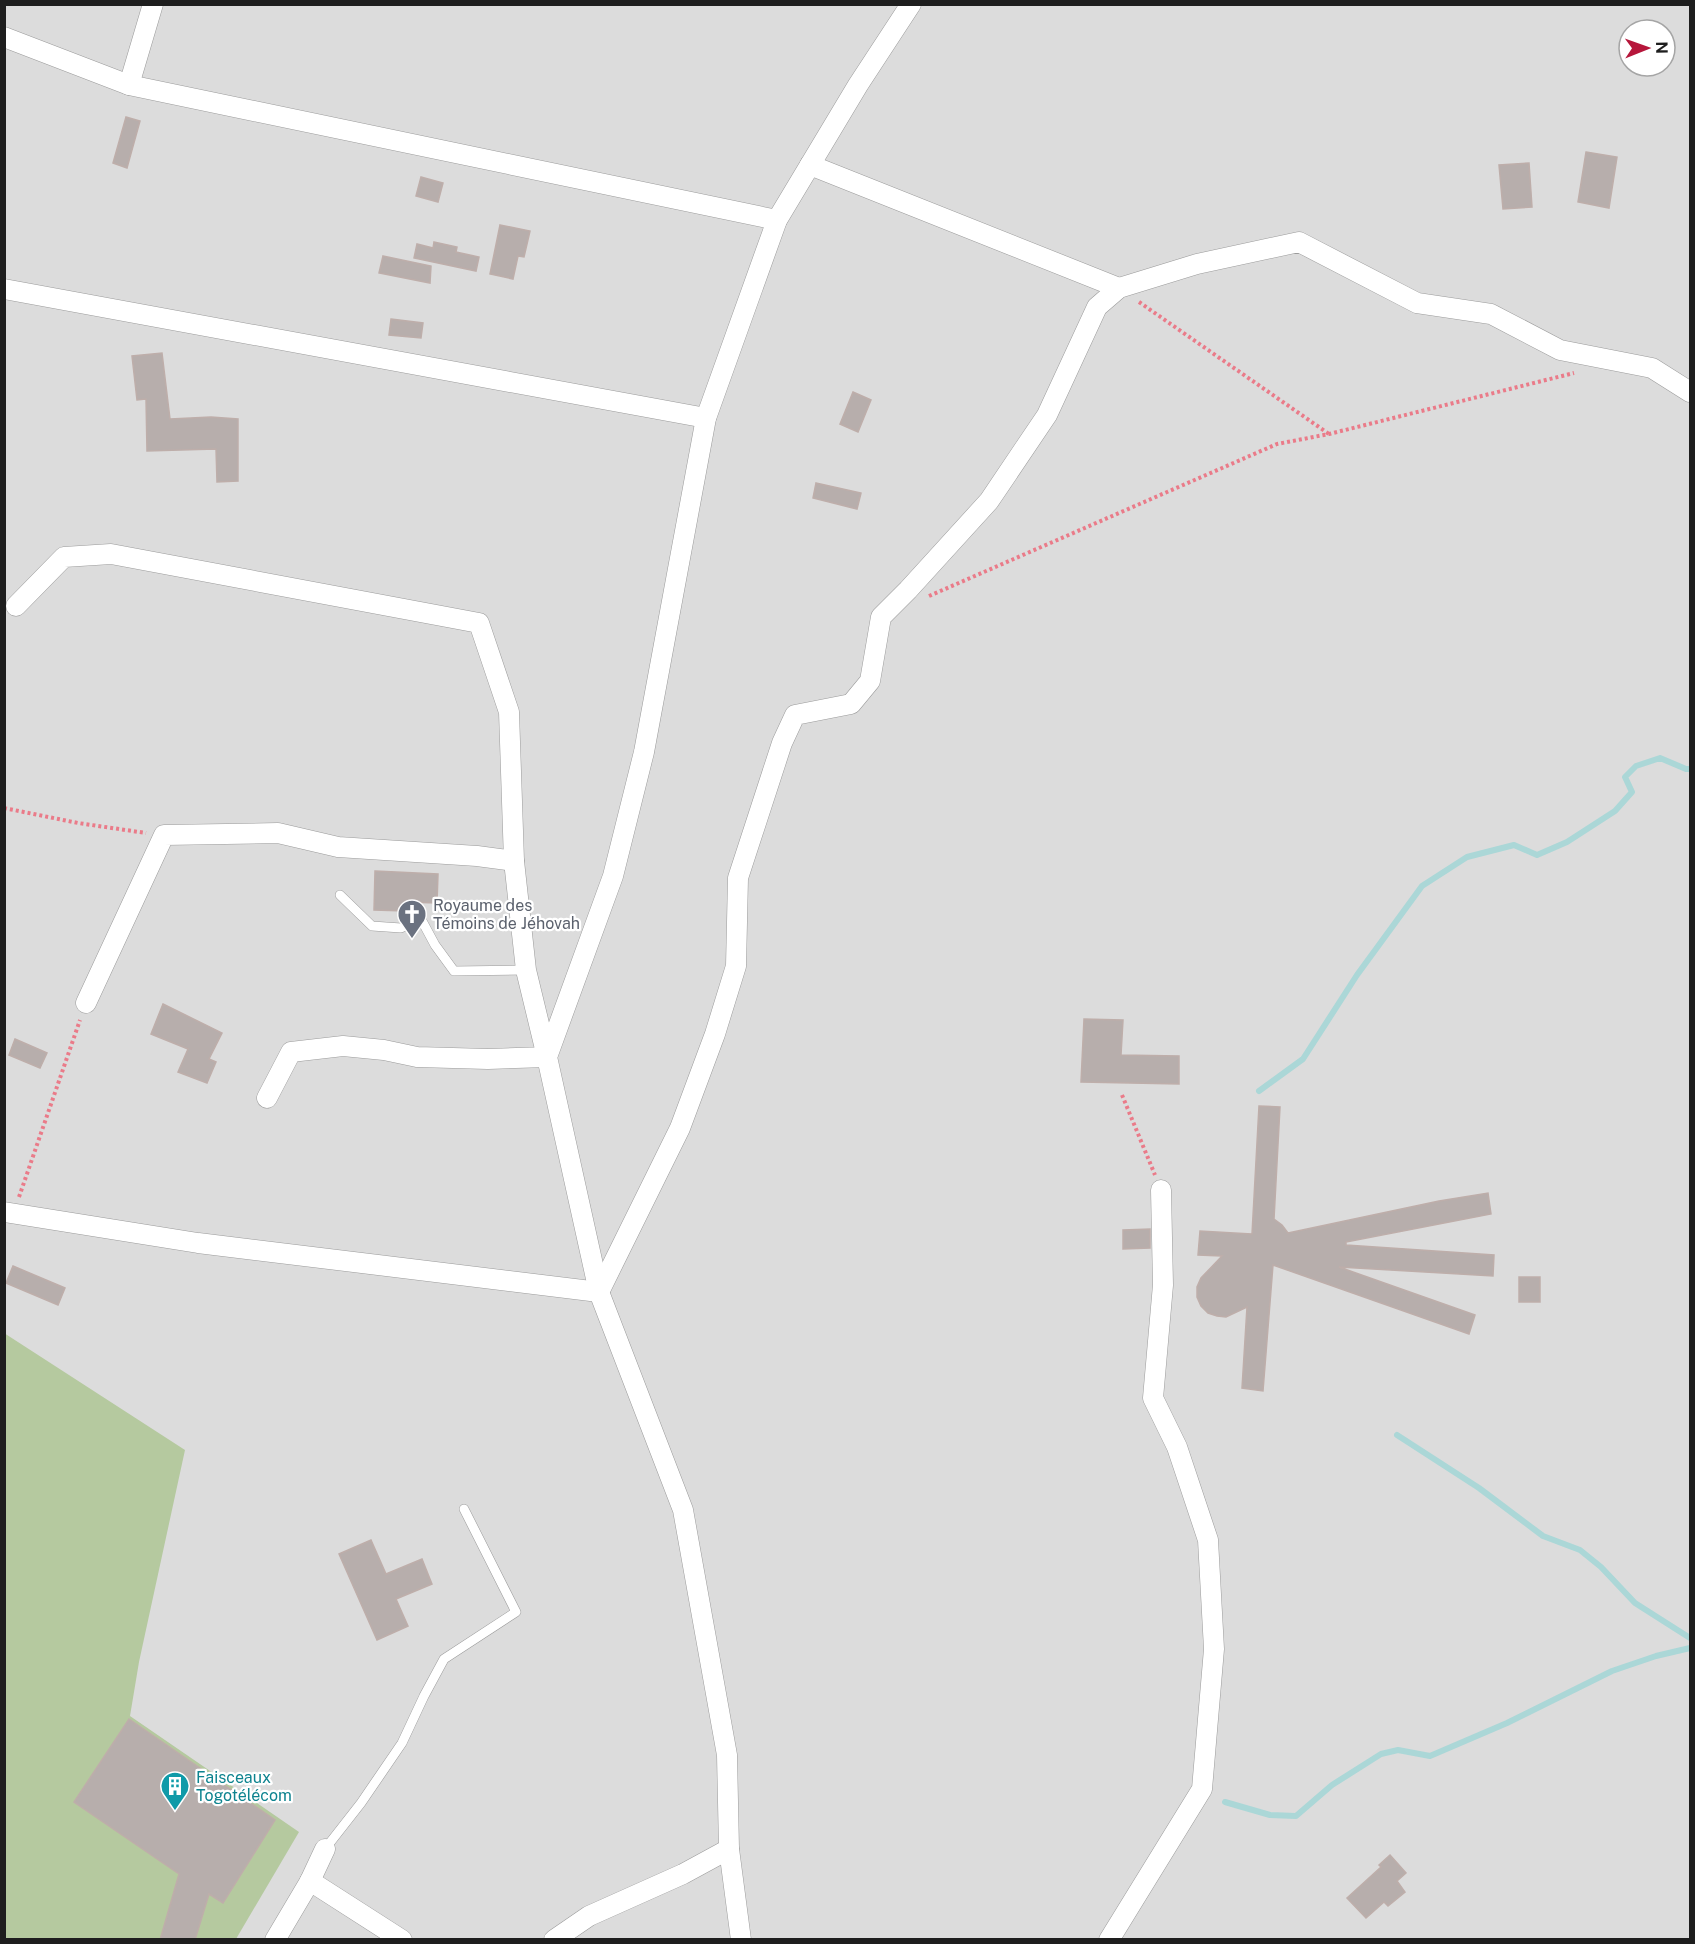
<svg xmlns="http://www.w3.org/2000/svg" width="1695" height="1944" font-family="'Public Sans',sans-serif">
  <style>
    .residential { fill: #dcdcdc; fill-rule: evenodd }
    .forest { fill: #b5c99f }
    .lines { fill: none; stroke-linecap: round; stroke-linejoin: round }
    .stream { stroke: #abd7d7; stroke-width: 6 }
    .building { fill: #b7aeac; stroke: #beaeaa; stroke-width: 1.5 }
    .service-casing { stroke: #9b9b9b; stroke-width: 10 }
    .minor-casing { stroke: #9b9b9b; stroke-width: 21 }
    .path { stroke: #ea7b89; stroke-width: 4; stroke-dasharray: 3 3; stroke-linecap: butt }
    .service { stroke: #fff; stroke-width: 9 }
    .minor { stroke: #fff; stroke-width: 20 }
    .labels { text-anchor: middle; dominant-baseline: central; stroke-width: 4.5; stroke-linejoin: round; paint-order: stroke }
    .worship-label { font-size: 16px; fill: #5b616d; stroke: #fff; text-anchor: start }
    .culture-label { font-size: 16px; fill: #0d838f; stroke: #fff; text-anchor: start }
  </style>
  <rect width="100%" height="100%" fill="#eee9e6"/>
  <path class="residential" d="M5 5H1690V1939H5ZM1629 30H1665V66H1629Z"/>
  <path class="forest" d="M4 1333 185 1450 139 1662 130 1716 299 1832 236 1939H5Z"/>
  <g class="lines">
    <g class="stream">
      <path d="M1259 1091 1303 1059 1357 975 1422 886 1467 857 1514 845 1537 855 1567 842 1615 811 1632 792 1625 777 1636 766 1660 758 1686 769H1690"/>
      <path d="M1397 1435 1479 1488 1543 1536 1580 1550 1601 1567 1635 1603 1690 1638"/>
      <path d="M1225 1802 1270 1815 1296 1816 1332 1785 1381 1754 1398 1750 1430 1756 1507 1723 1612 1671 1656 1656 1690 1648"/>
    </g>
  </g>
  <g class="building">
    <path d="M126 117 140 121 127 168 113 163Z"/>
    <path d="M1586 152 1617 157 1609 208 1578 202Z"/>
    <path d="M1529 163 1532 207 1503 209 1499 165Z"/>
    <path d="M421 177 443 183 438 202 416 196Z"/>
    <path d="M500 225 530 231 524 257 518 256 513 279 490 274Z"/>
    <path d="M434 242 457 247 456 252 479 257 476 271 414 258 417 244 433 248Z"/>
    <path d="M383 256 431 266 430 283 379 273Z"/>
    <path d="M391 319 423 323 421 338 389 335Z"/>
    <path d="M162 353 170 419 211 417 238 419V481L217 482 216 449 147 451 146 399 137 400 132 356Z"/>
    <path d="M853 392 871 400 858 432 840 424Z"/>
    <path d="M816 483 861 493 857 509 813 498Z"/>
    <path d="M375 871 438 874 437 903 405 902V911L374 910Z"/>
    <path d="M163 1004 222 1033 209 1059 216 1062 207 1083 178 1072 188 1049 151 1034Z"/>
    <path d="M1084 1019 1123 1020 1121 1055 1179 1056V1084L1081 1082Z"/>
    <path d="M15 1039 47 1053 40 1068 9 1055Z"/>
    <path d="M1259 1106 1280 1107 1274 1219 1282 1225 1288 1233 1439 1201 1488 1193 1491 1214 1346 1242V1245L1494 1255 1493 1276 1339 1267 1475 1315 1469 1334 1273 1265 1263 1391 1242 1388 1247 1307 1226 1317 1217 1316 1208 1313 1201 1306 1197 1297V1287L1201 1278 1222 1256 1198 1255 1200 1231 1252 1234Z"/>
    <path d="M1150 1229V1248L1123 1249V1230Z"/>
    <path d="M13 1266 65 1288 58 1305 6 1283Z"/>
    <rect x="1519" y="1277" width="21" height="25"/>
    <path d="M371 1540 386 1574 422 1559 432 1584 396 1599 408 1626 377 1640 339 1554Z"/>
    <path d="M129 1719 275 1820 223 1903 209 1894 195 1940H160L179 1874 74 1802Z"/>
    <path d="M1390 1855 1406 1873 1397 1881 1405 1892 1388 1906 1384 1902 1366 1918 1347 1898 1381 1867 1379 1865Z"/>
  </g>
  <g class="lines">
    <g class="service-casing">
      <g id="service">
        <path d="M340 895 372 926 401 928 421 919 435 945 454 971 526 970"/>
        <path d="M325 1849 361 1803 402 1743 424 1696 444 1659 516 1612 464 1509"/>
      </g>
    </g>
    <g class="minor-casing">
      <g id="minor">
        <path d="M4 37 129 85 777 220"/>
        <path d="M129 85 153 4"/>
        <path d="M810 165 1119 288"/>
        <path d="M4 289 706 418"/>
        <path d="M16 606 64 557 111 554 479 623 509 712 514 861 526 970 547 1057 488 1059 417 1057 384 1050 343 1046 291 1052 267 1098"/>
        <path d="M86 1003 164 835 278 833 338 847 477 856 514 861"/>
        <path d="M4 1212 198 1243 599 1292 680 1128 715 1034 736 966 738 878 782 743 795 715 851 704 870 681 881 617 908 590 989 501 1047 415 1097 307 1119 288 1197 264 1299 242 1417 303 1491 314 1560 350 1652 368 1690 392"/>
        <path d="M310 1881 402 1940"/>
        <path d="M275 1940 310 1881 325 1849"/>
        <path d="M554 1940 589 1916 683 1874 729 1849"/>
        <path d="M741 1940 729 1849 727 1755 683 1510 599 1292 547 1057 613 876 644 752 706 418 777 220 858 85 911 4"/>
        <path d="M1109 1940 1202 1789 1214 1649 1208 1540 1177 1447 1153 1398 1163 1285 1161 1190"/>
      </g>
    </g>
    <g class="path">
      <path d="M1139 302 1329 434"/>
      <path d="M929 596 1277 444 1329 434 1574 373"/>
      <path d="M4 808 78 823 146 833"/>
      <path d="M1122 1095 1155 1175"/>
      <path d="M19 1197 80 1020"/>
    </g>
    <use href="#service" class="service"/>
    <use href="#minor" class="minor"/>
  </g>
  <defs>
    <g id="church-pin" transform="scale(1.5)"><path d="M0 17L-7.5 6A9.5 9.5 0 1 1 7.5 6Z" fill="#6b7280" stroke="#fff"/><path d="M-1.2-6h2.4v3.5h3.3v2.4h-3.3V6h-2.4V-.1h-3.3v-2.4h3.3Z" fill="#fff"/></g>
    <g id="building-pin" transform="scale(1.5)"><path d="M0 17L-7.5 6A9.5 9.5 0 1 1 7.5 6Z" fill="#0f9aa8" stroke="#fff"/><path d="M-4-6H4V6H1V3H-1V6H-4ZM-2.5-4.3h1.7v1.8h-1.7ZM.8-4.3h1.7v1.8H.8ZM-2.5-1h1.7V.8h-1.7ZM.8-1h1.7V.8H.8Z" fill="#fff"/></g>
  </defs>
  <g fill-rule="evenodd">
    <use href="#church-pin" x="412" y="914"/>
    <use href="#building-pin" x="175" y="1786"/>
  </g>
  <g class="labels">
    <g class="worship-label">
      <text x="433" y="905">Royaume des<tspan x="433" dy="18">Témoins de Jéhovah</tspan></text>
    </g>
    <g class="culture-label">
      <text x="196" y="1777">Faisceaux<tspan x="196" dy="18">Togotélécom</tspan></text>
    </g>
  </g>
  <rect width="1695" height="1944" fill="none" stroke="#1e1e1e" stroke-width="12"/>
  <g transform="translate(1647 48) rotate(89)"><circle r="28" fill="#ffffff" stroke="#a5a5a5" stroke-width="1.5"/>
  <path d="M0-4.5L10 22L0 15L-10 22Z" fill="#b6163b"/>
  <text y="-9" font-size="16" font-weight="bold" text-anchor="middle" fill="#1e1e1e">N</text>
  </g>
</svg>
